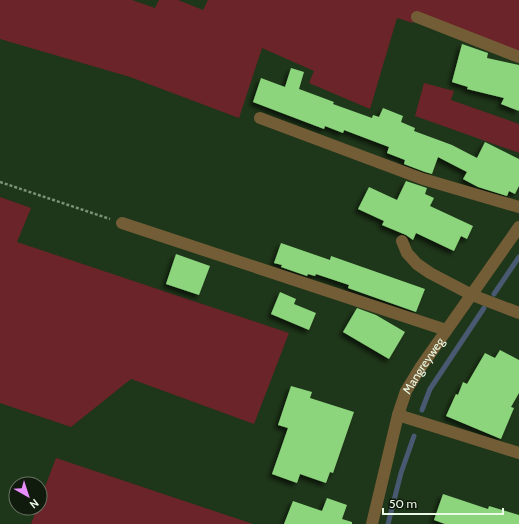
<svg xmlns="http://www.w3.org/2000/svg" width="519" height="524" font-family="Cabin,sans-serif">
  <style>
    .green { fill: #6b2429 }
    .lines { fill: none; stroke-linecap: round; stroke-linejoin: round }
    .stream { stroke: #475a71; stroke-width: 5 }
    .building { fill: #8dd57d; filter: url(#shadow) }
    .path { stroke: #7d9179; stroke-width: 2.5; stroke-dasharray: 3 2; stroke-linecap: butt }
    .minor { stroke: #735d36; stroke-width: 12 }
    .labels { text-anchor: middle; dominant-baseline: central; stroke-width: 4; stroke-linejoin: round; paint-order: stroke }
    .street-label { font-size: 12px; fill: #ebfae7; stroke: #101a0d }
  </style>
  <defs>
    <filter id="shadow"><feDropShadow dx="-3.5" dy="3.5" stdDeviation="2" flood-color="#0009"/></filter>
  </defs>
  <rect width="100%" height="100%" fill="#1e3619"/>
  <g class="green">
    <path d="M0 0H132L155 8 159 0H178L203 10 208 0H519V52L416 13 413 23 397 18 370 109 309 83 314 71 262 48 239 118 130 77 0 39Z"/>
    <path d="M424 83 454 91 451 100 519 124V153L415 116Z"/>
    <path d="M0 197 31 208 17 242 289 333 254 424 131 379 71 427 0 403Z"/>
    <path d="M56 458 253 524H31L37 508H40V500Z"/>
  </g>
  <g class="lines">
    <g class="stream">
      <path d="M494 294 519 257"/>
      <path d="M422 410 430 389 484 308"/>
      <path d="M388 524 401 473 414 436"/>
    </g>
  </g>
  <g class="building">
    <path d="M462 44 488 53 487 58 519 65V111L501 104 504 98 467 89 468 87 452 82Z"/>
    <path d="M291 68 304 72 299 89 334 102 333 104 372 118 373 115 379 117 383 108 403 116 401 122 415 128 414 131 452 145 477 158 485 142 519 159V186L515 194 509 191 507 196 478 187 463 179 467 172 438 157 432 174 425 172 404 164 405 160 387 153 389 147 344 130 343 133 325 126 324 129 253 102 261 78 285 87Z"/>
    <path d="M406 181 427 188 425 194 434 198 430 206 473 226 467 239 461 236 454 251 416 233 413 240 406 235 382 225 384 221 358 209 369 187 397 200Z"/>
    <path d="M281 243 330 260 331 256 425 289 416 312 348 288 349 285 316 274 315 276 308 274 307 276 281 267 282 265 274 263Z"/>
    <path d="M176 254 210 266 199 295 166 284Z"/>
    <path d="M280 292 296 299 294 304 316 313 309 330 271 314Z"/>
    <path d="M357 308 376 315 405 332 389 359 343 332Z"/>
    <path d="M500 350 519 360V393L511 407 514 408 501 439 446 416 456 394 458 395 463 382 467 384 485 353 495 358Z"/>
    <path d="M291 386 312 392 310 398 354 412 333 473 330 472 326 483 300 474 297 483 272 474 288 428 278 425Z"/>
    <path d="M443 494 488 509 489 506 519 515V524H445L434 520Z"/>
    <path d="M327 498 347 505 342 519 352 522V524H284L293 501 322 511Z"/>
  </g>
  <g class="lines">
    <path class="path" d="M0 182 110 219"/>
    <g class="minor">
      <path d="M417 17 519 57"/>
      <path d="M260 118 423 179 519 207"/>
      <path d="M122 223 446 330"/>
      <path d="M402 241 407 253 417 264 430 273 472 295 519 313"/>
      <path d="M398 415 519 453"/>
      <path id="s1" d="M372 524 398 415 406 391 420 368 519 227"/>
    </g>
  </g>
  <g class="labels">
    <g class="street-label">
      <text stroke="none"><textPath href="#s1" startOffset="168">Mangreyweg</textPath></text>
    </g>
  </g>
  <g transform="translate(28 496) rotate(141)"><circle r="19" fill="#101a0d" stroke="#687464"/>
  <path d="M0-3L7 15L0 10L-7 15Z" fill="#e98efe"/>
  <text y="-6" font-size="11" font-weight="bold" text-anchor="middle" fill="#ebfae7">N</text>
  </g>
  <path d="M383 508v6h120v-6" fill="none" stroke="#ebfae7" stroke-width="2"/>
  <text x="389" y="508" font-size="12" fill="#ebfae7" stroke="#101a0d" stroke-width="3" paint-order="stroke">50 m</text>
</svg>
